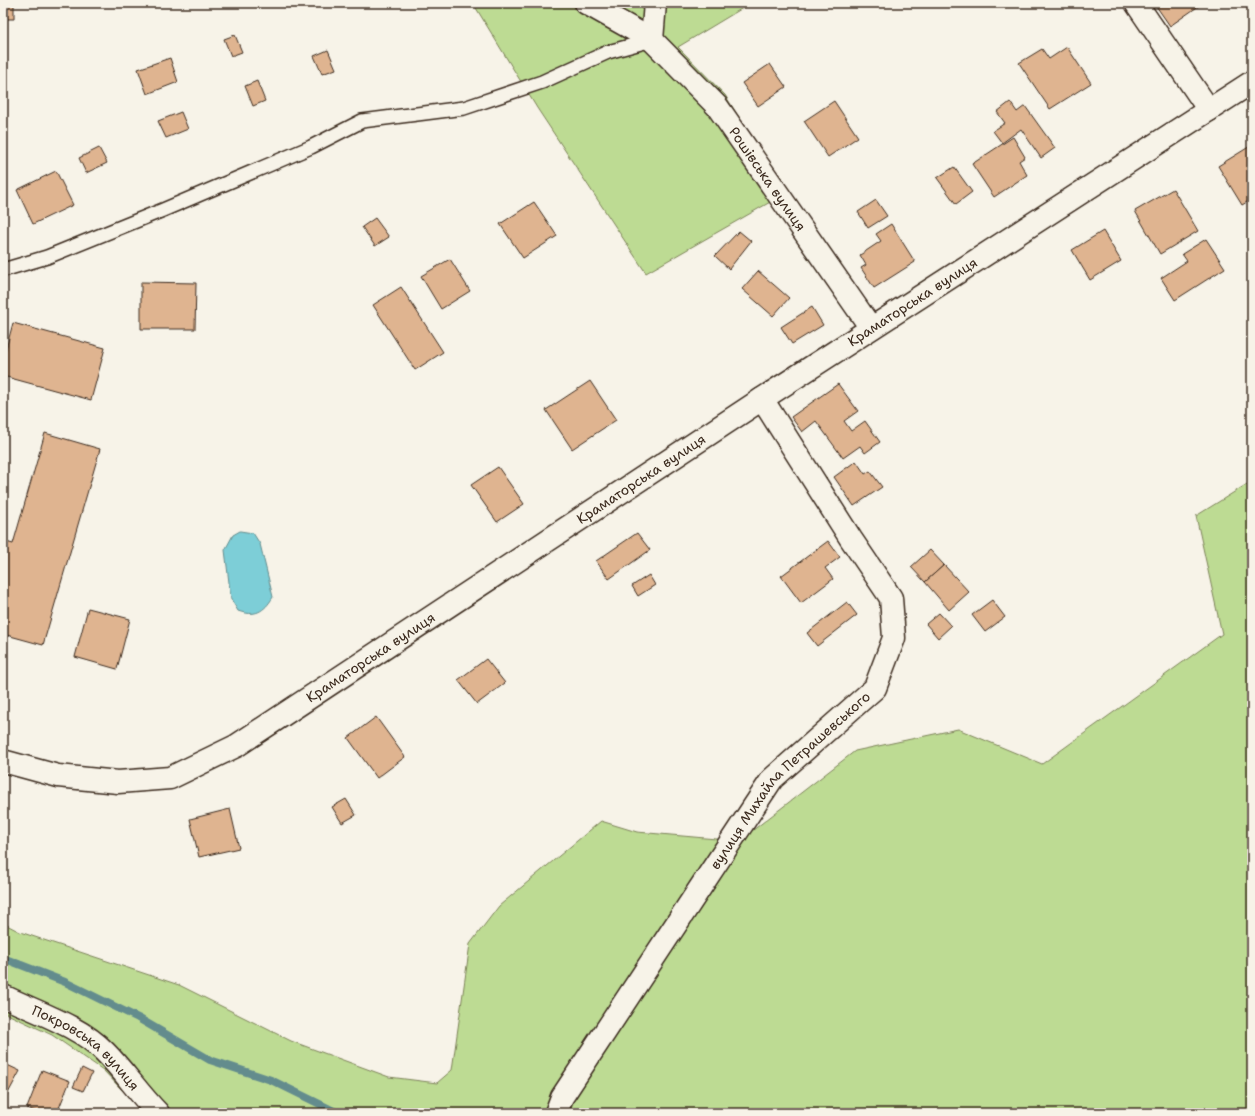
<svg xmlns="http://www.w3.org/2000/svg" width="1255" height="1116" font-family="'Shantell Sans',sans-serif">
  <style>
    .green { fill: #bddb93; stroke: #7c8258 }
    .water { fill: #7dced7; stroke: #638c8d }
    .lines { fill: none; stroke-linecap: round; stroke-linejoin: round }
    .stream { stroke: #638c8d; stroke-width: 8 }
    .building { fill: #dfb490; stroke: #3b2a1e }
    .lane-casing { stroke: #3b2a1e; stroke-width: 16 }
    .street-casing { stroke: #3b2a1e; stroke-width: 25 }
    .secondary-casing { stroke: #3b2a1e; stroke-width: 25 }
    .lane { stroke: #f7f3e8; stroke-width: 13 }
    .street { stroke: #f7f3e8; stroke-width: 22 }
    .secondary { stroke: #f7f3e8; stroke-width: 22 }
    .labels { text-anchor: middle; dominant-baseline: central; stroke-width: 3; stroke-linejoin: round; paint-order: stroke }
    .street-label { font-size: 14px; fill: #3b2a1e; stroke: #f7f3e8 }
  </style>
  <rect width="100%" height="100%" fill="#f7f3e8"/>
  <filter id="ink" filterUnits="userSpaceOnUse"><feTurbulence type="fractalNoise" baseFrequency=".025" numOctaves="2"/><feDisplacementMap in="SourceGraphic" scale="8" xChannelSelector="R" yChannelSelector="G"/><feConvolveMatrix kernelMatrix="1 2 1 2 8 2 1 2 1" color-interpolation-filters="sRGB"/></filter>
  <g filter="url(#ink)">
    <g class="green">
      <path d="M473 3H751L678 47 725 95 786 193 646 273 537 108Z"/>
      <path d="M1252 481V1113H144L103 1070 52 1035 3 1012V923L20 932 179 985 291 1041 389 1077 437 1083 452 1070 470 944 499 906 601 821 637 832 739 841 855 751 958 729 1042 764 1222 634 1196 516Z"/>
    </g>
    <path class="water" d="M240 531 253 533 260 544 273 597C264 612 255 617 238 611L231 599 225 550 233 535Z"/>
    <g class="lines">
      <path class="stream" d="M3 958 65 982 138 1018 210 1060 271 1080 338 1113"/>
    </g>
    <g class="building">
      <path d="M14 3V19H3V4Z"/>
      <path d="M1154 3H1203L1170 26Z"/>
      <path d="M235 35 242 52 231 56 224 39Z"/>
      <path d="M1067 47 1091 83 1050 109 1019 63 1042 49 1049 59Z"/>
      <path d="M328 50 336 69 322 74 314 56Z"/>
      <path d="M170 58 178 82 147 94 138 69Z"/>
      <path d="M770 64 786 87 758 106 742 83Z"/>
      <path d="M257 81 265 101 253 106 245 86Z"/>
      <path d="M834 101 858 137 828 157 804 121Z"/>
      <path d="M1010 102 1017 112 1025 106 1055 148 1041 158 1021 129 1002 143 993 131 1005 123 997 112Z"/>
      <path d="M181 112 188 129 166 138 158 121Z"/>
      <path d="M1013 137 1025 157 1019 161 1027 175 994 197 972 164Z"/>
      <path d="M1252 145V199L1242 205 1218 166Z"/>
      <path d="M99 148 107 163 86 173 79 158Z"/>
      <path d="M954 167 972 192 956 204 937 178Z"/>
      <path d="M56 171 73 205 33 224 17 190Z"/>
      <path d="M1173 189 1198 231 1160 254 1135 211Z"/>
      <path d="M876 200 887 216 868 228 858 212Z"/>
      <path d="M534 202 557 236 523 258 500 224Z"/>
      <path d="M375 218 389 237 375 246 362 227Z"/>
      <path d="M891 224 915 262 874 288 861 268 866 265 860 255 881 241 876 234Z"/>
      <path d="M739 231 751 241 729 269 715 256Z"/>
      <path d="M1103 231 1121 261 1090 280 1072 250Z"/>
      <path d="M1206 239 1225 268 1175 300 1161 278 1187 261 1182 254Z"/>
      <path d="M450 259 470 291 441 309 421 276Z"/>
      <path d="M758 271 789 298 773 316 742 289Z"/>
      <path d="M141 282 196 283 195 329H141Z"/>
      <path d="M401 287 443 352 415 370 373 305Z"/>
      <path d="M812 307 823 325 792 344 781 327Z"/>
      <path d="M13 323 105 348 91 400 3 376V360Z"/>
      <path d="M590 381 616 420 572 449 546 410Z"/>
      <path d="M838 384 858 411 844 421 851 431 865 421 880 442 865 453 860 446 843 458 816 421 802 432 791 417Z"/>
      <path d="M45 433 100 449 43 645 3 634V541L13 544Z"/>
      <path d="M856 461 865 474 870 471 882 487 854 506 834 477Z"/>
      <path d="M498 467 524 504 497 522 471 485Z"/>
      <path d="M637 533 650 550 609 579 596 561Z"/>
      <path d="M828 541 840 557 825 568 833 579 801 603 781 576Z"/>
      <path d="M930 550 944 565 925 582 911 567Z"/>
      <path d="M944 565 969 592 949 610 925 582Z"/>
      <path d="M649 575 655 585 638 596 632 586Z"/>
      <path d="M992 600 1005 617 985 632 972 615Z"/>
      <path d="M847 602 857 615 817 646 807 633Z"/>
      <path d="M88 608 130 619 117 669 75 657Z"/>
      <path d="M939 613 951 626 938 638 926 624Z"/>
      <path d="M486 659 505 683 477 704 458 680Z"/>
      <path d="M376 717 405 757 377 778 348 738Z"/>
      <path d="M346 799 356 815 342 823 332 807Z"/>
      <path d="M230 809 239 848 199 857 190 819Z"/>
      <path d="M3 1063 20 1071 6 1097 3 1096Z"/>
      <path d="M82 1068 92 1073 83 1091 73 1087Z"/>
      <path d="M42 1070 70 1081 57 1113H41L27 1108Z"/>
    </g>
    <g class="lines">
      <g class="lane-casing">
        <path id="lane" d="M3 270 47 257 163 210 311 147 362 121 464 108 542 82 608 52 652 40"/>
      </g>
      <g class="street-casing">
        <g id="street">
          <path id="s1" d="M586 3 652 40 717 106 871 328"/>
          <path d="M1136 3 1209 110"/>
          <path d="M652 40 655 3"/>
          <path id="s2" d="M3 996C36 1012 80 1026 105 1052 124 1071 139 1094 158 1113"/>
          <path id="s3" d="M556 1113 562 1097 772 779 875 688 894 638 891 598 851 539 762 399"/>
        </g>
      </g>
      <g class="secondary-casing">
        <g id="secondary">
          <path id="s4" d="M3 761 58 776 118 782 170 778 236 746 762 399 1252 82"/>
        </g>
      </g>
      <use href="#lane" class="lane"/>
      <use href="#street" class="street"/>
      <use href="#secondary" class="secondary"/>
    </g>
  </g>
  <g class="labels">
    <g class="street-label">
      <text stroke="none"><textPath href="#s1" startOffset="257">Рошівська вулиця</textPath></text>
      <text stroke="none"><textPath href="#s4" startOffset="1052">Краматорська вулиця</textPath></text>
      <text stroke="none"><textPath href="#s4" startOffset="728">Краматорська вулиця</textPath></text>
      <text stroke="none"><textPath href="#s4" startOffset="404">Краматорська вулиця</textPath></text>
      <text stroke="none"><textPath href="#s3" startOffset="409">вулиця Михайла Петрашевського</textPath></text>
      <text stroke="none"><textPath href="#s2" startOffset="99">Покровська вулиця</textPath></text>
    </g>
  </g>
  <rect width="1255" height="1116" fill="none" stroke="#f7f3e8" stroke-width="16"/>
  <rect x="8" y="8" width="1239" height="1100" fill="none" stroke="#3b2a1e" stroke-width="1.5" filter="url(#ink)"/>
</svg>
